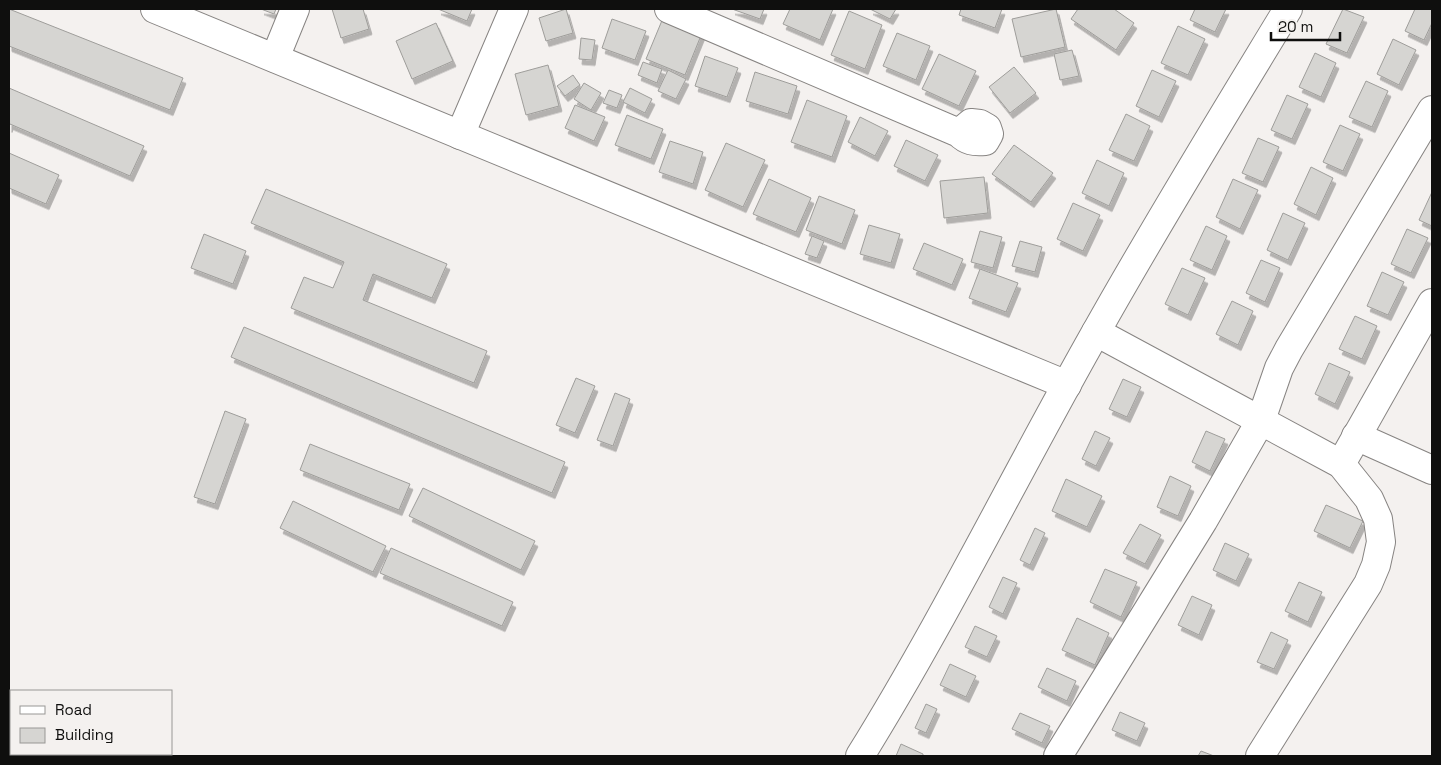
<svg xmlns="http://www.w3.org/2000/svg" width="1441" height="765" font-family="'Space Grotesk',sans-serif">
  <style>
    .building { fill: #d6d5d2; stroke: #9e9d9a; filter: url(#shadow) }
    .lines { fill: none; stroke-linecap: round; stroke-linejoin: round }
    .minor-casing { stroke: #878482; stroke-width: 30 }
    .minor { stroke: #fff; stroke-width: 28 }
  </style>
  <defs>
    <filter id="shadow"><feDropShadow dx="3" dy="5.5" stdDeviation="0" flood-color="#0004"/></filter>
  </defs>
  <rect width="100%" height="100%" fill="#f4f1ef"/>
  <g class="building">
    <path d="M9 9 183 78 170 110 9 46Z"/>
    <path d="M261 9H276L274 14Z"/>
    <path d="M332 9H363L369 29 341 38Z"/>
    <path d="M438 9H472L467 21Z"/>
    <path d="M566 9 573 33 546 41 539 18Z"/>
    <path d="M732 9H764L760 19Z"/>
    <path d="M790 9H833L820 40 783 24Z"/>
    <path d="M870 9H896L890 19Z"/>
    <path d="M961 9H1002L995 28 959 15Z"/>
    <path d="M1056 9 1065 47 1021 57 1012 19Z"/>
    <path d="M1078 9H1114L1134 23 1116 50 1071 19Z"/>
    <path d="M1195 9H1226L1215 32 1190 20Z"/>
    <path d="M1343 9 1364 17 1347 53 1326 44Z"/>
    <path d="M1415 9H1432V23L1424 40 1405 31Z"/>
    <path d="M849 11 882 25 865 69 831 55Z"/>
    <path d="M663 18 702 33 685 75 646 59Z"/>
    <path d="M612 19 646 31 635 60 602 48Z"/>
    <path d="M436 23 453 61 412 79 396 41Z"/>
    <path d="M1178 26 1205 39 1188 75 1161 63Z"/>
    <path d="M897 33 930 46 916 80 883 66Z"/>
    <path d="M581 38 595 40 592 60 579 59Z"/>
    <path d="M1393 39 1416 50 1399 85 1377 74Z"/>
    <path d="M1072 50 1079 76 1060 80 1054 54Z"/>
    <path d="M1315 53 1336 63 1321 97 1299 87Z"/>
    <path d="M939 54 976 71 959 106 922 89Z"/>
    <path d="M705 56 738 68 727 97 695 86Z"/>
    <path d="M643 62 662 69 657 83 638 75Z"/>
    <path d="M548 65 559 106 526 115 515 74Z"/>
    <path d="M1014 67 1036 93 1010 113 989 87Z"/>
    <path d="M668 70 686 79 676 99 658 91Z"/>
    <path d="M1152 70 1176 81 1159 117 1136 106Z"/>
    <path d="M755 72 797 86 788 114 746 101Z"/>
    <path d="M573 75 580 85 565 96 557 86Z"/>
    <path d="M1366 81 1388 91 1372 127 1349 117Z"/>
    <path d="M584 83 601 93 591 110 574 99Z"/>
    <path d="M9 88 144 146 130 176 10 124 9 127Z"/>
    <path d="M630 88 652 99 645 113 623 102Z"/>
    <path d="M609 90 622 95 617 108 603 103Z"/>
    <path d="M1287 95 1308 104 1292 139 1271 130Z"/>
    <path d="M807 100 847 116 832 157 791 142Z"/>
    <path d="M575 105 605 117 594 141 565 128Z"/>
    <path d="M1126 114 1150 126 1134 161 1109 150Z"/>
    <path d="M627 115 663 129 651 159 615 145Z"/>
    <path d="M860 117 888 131 875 156 848 142Z"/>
    <path d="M1340 125 1360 134 1343 171 1323 162Z"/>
    <path d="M1258 138 1279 147 1263 182 1242 173Z"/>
    <path d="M906 140 938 155 925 181 894 166Z"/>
    <path d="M670 141 703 152 693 184 659 172Z"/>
    <path d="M726 143 765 160 743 207 705 190Z"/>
    <path d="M1014 145 1053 173 1031 202 992 174Z"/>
    <path d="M9 153 59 175 46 204 9 188Z"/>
    <path d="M1097 160 1124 173 1109 206 1082 193Z"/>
    <path d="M1311 167 1333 178 1316 215 1294 204Z"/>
    <path d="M984 177 988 213 944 218 940 181Z"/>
    <path d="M769 179 811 198 796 232 753 214Z"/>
    <path d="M1233 179 1258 190 1240 229 1216 217Z"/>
    <path d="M266 189 447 264 432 298 373 274 363 300 487 351 474 383 291 308 304 277 333 288 344 262 251 223Z"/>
    <path d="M1432 192V226L1419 220Z"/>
    <path d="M819 196 855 210 842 244 806 230Z"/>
    <path d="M1073 203 1100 215 1083 251 1057 239Z"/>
    <path d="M1283 213 1305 223 1288 260 1267 250Z"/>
    <path d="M869 225 900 234 891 263 860 254Z"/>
    <path d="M1206 226 1227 236 1212 270 1190 260Z"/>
    <path d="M1407 229 1428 238 1411 273 1391 264Z"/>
    <path d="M980 231 1002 237 993 268 971 262Z"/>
    <path d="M204 234 246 251 233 284 191 268Z"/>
    <path d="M812 236 824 241 817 258 805 254Z"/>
    <path d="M1020 241 1042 247 1035 272 1012 266Z"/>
    <path d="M924 243 963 259 952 285 913 269Z"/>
    <path d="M1261 260 1280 268 1265 302 1246 293Z"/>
    <path d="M1182 268 1205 278 1188 315 1165 304Z"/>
    <path d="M980 269 1018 283 1006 312 969 298Z"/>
    <path d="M1382 272 1404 282 1388 315 1367 306Z"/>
    <path d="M1232 301 1253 311 1238 345 1216 334Z"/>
    <path d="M1355 316 1377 326 1362 359 1339 349Z"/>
    <path d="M244 327 565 462 552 493 231 357Z"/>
    <path d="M1329 363 1350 372 1335 404 1315 394Z"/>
    <path d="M576 378 595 386 575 433 556 425Z"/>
    <path d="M1123 379 1141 387 1127 417 1109 409Z"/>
    <path d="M615 393 630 399 613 446 597 440Z"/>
    <path d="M225 411 246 419 215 504 194 497Z"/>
    <path d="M1095 431 1110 438 1096 466 1082 459Z"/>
    <path d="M1206 431 1225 439 1210 471 1192 462Z"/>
    <path d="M310 444 410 484 399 510 300 470Z"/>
    <path d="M1170 476 1191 486 1178 516 1157 507Z"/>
    <path d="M1066 479 1102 496 1087 527 1052 511Z"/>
    <path d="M423 488 535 541 521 570 409 516Z"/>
    <path d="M293 501 386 546 373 572 280 528Z"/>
    <path d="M1326 505 1363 521 1350 548 1314 531Z"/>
    <path d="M1140 524 1161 535 1145 564 1123 553Z"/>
    <path d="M1035 528 1045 533 1030 565 1020 560Z"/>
    <path d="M1225 543 1249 554 1236 581 1213 570Z"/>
    <path d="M391 548 513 602 502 626 380 573Z"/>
    <path d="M1105 569 1137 582 1121 617 1090 602Z"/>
    <path d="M1003 577 1017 583 1003 614 989 607Z"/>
    <path d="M1299 582 1322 592 1308 622 1285 611Z"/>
    <path d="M1192 596 1212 605 1199 635 1178 625Z"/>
    <path d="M1077 618 1109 633 1095 665 1062 650Z"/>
    <path d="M975 626 997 636 987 657 965 647Z"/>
    <path d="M1271 632 1288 640 1274 669 1257 662Z"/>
    <path d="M950 664 976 676 966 697 940 685Z"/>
    <path d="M1047 668 1076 681 1067 701 1038 687Z"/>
    <path d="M926 704 937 709 926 733 915 728Z"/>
    <path d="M1120 712 1145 723 1137 741 1112 730Z"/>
    <path d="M1020 713 1050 726 1042 743 1012 729Z"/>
    <path d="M901 744 923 754V756H896Z"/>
    <path d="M1201 751 1214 756H1198Z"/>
  </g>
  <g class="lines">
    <g class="minor-casing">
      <g id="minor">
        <path d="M155 9 1067 385"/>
        <path d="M669 9 959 133C967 141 974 142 985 141L989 134 987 128 980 124 971 123 959 133"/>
        <path d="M275 58 295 9"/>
        <path d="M460 135 514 9"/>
        <path d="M1096 332 1341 464 1369 499 1378 519 1381 542 1376 565 1368 584 1260 756"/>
        <path d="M1356 436 1432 470"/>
        <path d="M1341 464 1432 303"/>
        <path d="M860 756C945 619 1016 473 1096 332 1157 223 1223 116 1288 9"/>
        <path d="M1058 756 1203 521 1261 420 1279 368 1289 349 1432 110"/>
      </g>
    </g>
    <use href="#minor" class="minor"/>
  </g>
  <rect width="1441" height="765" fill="none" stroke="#0f0f0e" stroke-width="20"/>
  <rect x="10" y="690" width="162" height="65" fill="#f4f1ef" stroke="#989795"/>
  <rect x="20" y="706" width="25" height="8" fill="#ffffff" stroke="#989795"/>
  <text x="55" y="715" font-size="15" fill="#0f0f0e">Road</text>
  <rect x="20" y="728" width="25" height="15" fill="#d6d5d2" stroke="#989795"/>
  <text x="55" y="740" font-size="15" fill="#0f0f0e">Building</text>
  <path d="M1271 32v8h69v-8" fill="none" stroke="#0f0f0e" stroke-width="2.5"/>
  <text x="1278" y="32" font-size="15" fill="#0f0f0e" stroke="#f4f1ef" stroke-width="4" paint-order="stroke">20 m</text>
</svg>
